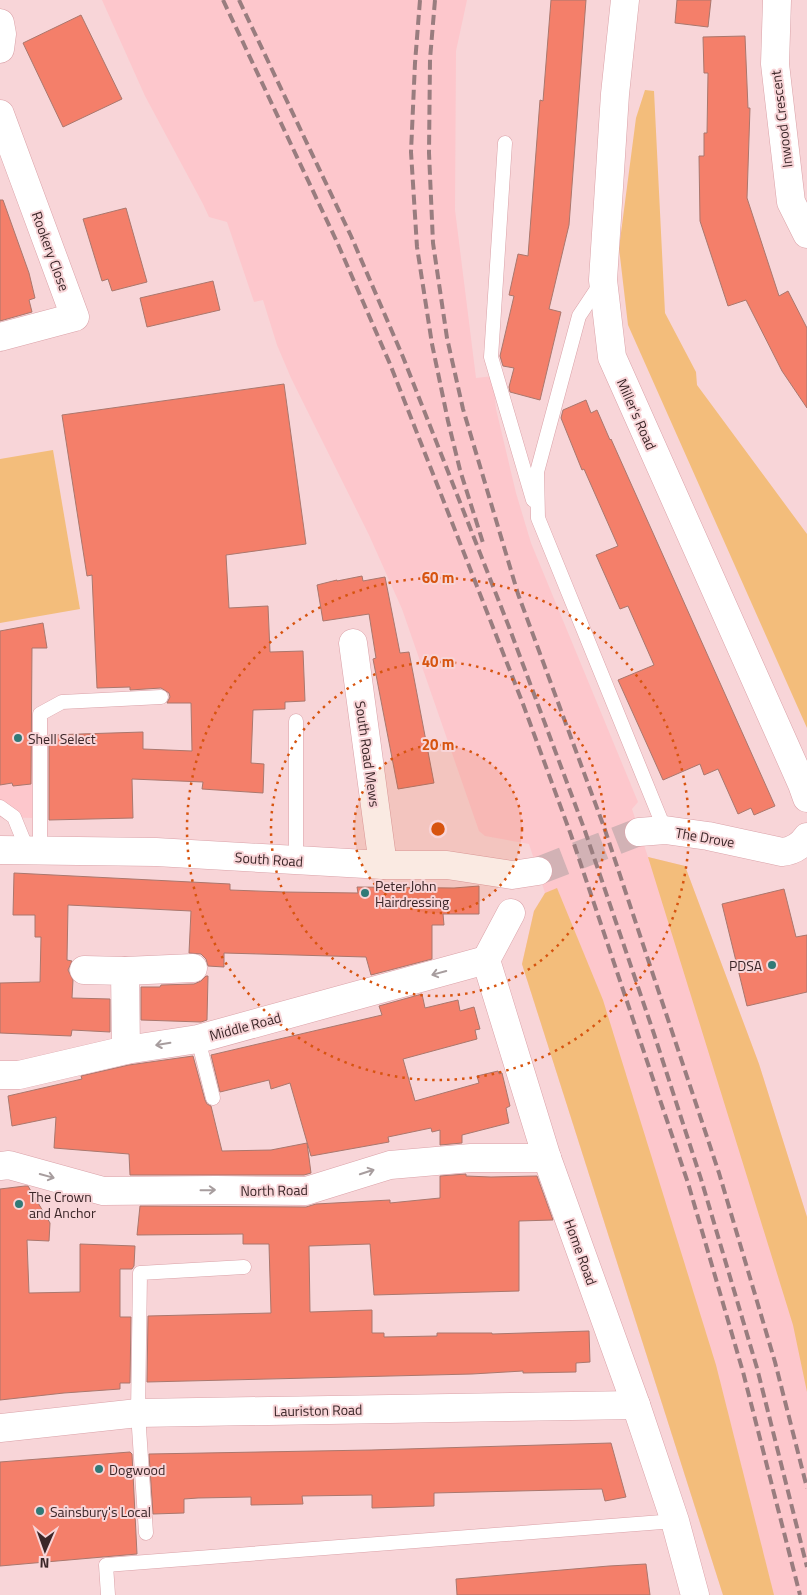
<svg xmlns="http://www.w3.org/2000/svg" width="807" height="1595" font-family="'Titillium Web',sans-serif">
  <style>
    .built { fill: #fdc7cc }
    .green { fill: #f3bd7b }
    .building { fill: #f47f6a; stroke: #aa776d }
    .lines { fill: none; stroke-linecap: round; stroke-linejoin: round }
    .street-tunnel { stroke: #d2b2b5; stroke-width: 28; stroke-dasharray: 28 14; stroke-linecap: butt }
    .lane-casing { stroke: #daa2a8; stroke-width: 15 }
    .street-casing { stroke: #daa2a8; stroke-width: 29 }
    .lane { stroke: #fff; stroke-width: 14 }
    .street { stroke: #fff; stroke-width: 28 }
    .rail { stroke: #997d7f; stroke-width: 4; stroke-dasharray: 10 5; stroke-linecap: butt }
    .oneway { stroke: #a79d9e }
    .ring { fill: none; stroke: #d7540f; stroke-width: 2.5; stroke-dasharray: 2.5 5 }
    .poi-dot { fill: #317a77; stroke: #f8d5d8; stroke-width: 2 }
    .labels { text-anchor: middle; dominant-baseline: central; stroke-width: 4; stroke-linejoin: round; paint-order: stroke }
    .street-label { font-size: 14px; fill: #3b2628; stroke: #f8d5d8 }
    .poi-label { font-size: 14px; fill: #3b2628; stroke: #f8d5d8; text-anchor: start }
    .centre { fill: #d7540f; stroke: #f8d5d8; stroke-width: 2.5 }
    .ring-label { font-size: 15px; text-anchor: middle; font-weight: bold; fill: #d7540f; stroke: #f8d5d8; stroke-width: 4; stroke-linejoin: round; paint-order: stroke }
  </style>
  <rect width="100%" height="100%" fill="#f8d5d8"/>
  <g class="built">
    <path d="M102 0H467L456 51 455 210 476 378 493 376 496 409 516 493 531 543 638 802 632 809 648 857 685 866 759 1064 807 1217V1595H723L522 964 534 911 545 893 529 844 485 836 479 831 402 609 369 535 291 378 277 345 263 300 254 302 227 222 209 217 203 204 145 96Z"/>
    <path d="M0 650 31 662 32 818 0 817Z"/>
  </g>
  <g class="green">
    <path d="M645 90 654 91 665 313 696 372 697 385 807 534V728L628 325 619 248 636 118Z"/>
    <path d="M53 450 80 609 0 623V459Z"/>
    <path d="M648 857 685 866 759 1064 807 1217V1392L793 1325Z"/>
    <path d="M557 888 603 1000 716 1365 774 1595H723L522 964 534 911 545 893Z"/>
  </g>
  <g class="building">
    <path d="M551 0H586L569 225 549 309 561 312 540 400 510 392 509 387 514 368 503 366 500 356 514 296 509 295 518 254 528 256 540 100 543 101Z"/>
    <path d="M677 0H711L708 27 675 23Z"/>
    <path d="M81 15 122 99 63 127 23 43Z"/>
    <path d="M745 36 748 108H750L747 198 779 296 788 291 807 328V408L782 371 746 300 728 306 700 221 699 156H704V133H707L708 73H704L703 37Z"/>
    <path d="M0 200H3L29 273 35 298 29 300 32 312 0 321Z"/>
    <path d="M126 208 147 282 112 291 108 279 102 281 83 219Z"/>
    <path d="M213 281 220 310 147 327 140 298Z"/>
    <path d="M284 384 306 544 226 555 229 608 268 606 270 652 303 651 305 701 285 702V709L253 710 251 763 264 764 263 793 202 789 203 782 132 779 133 818 49 820V735L143 732V749L192 751 191 703H167L170 697 169 693 161 688 130 690V687L97 688 92 575 87 576 62 415Z"/>
    <path d="M586 400 591 413 597 410 610 440 611 439 775 806 754 815 751 808 738 814 718 769 704 775 700 764 663 780 618 680 654 665 628 606 620 609 596 555 618 546 584 469 582 470 561 418 563 410Z"/>
    <path d="M362 576 363 581 385 577 400 653 409 652 434 783 398 789 373 659 376 658 369 614 323 621 317 585 337 580V581Z"/>
    <path d="M43 623 47 648H32L31 784 13 786 12 783 0 785V631Z"/>
    <path d="M14 873 230 884V890L284 892 358 893 357 887 454 888 479 886V914H443L444 925H432V959L371 975 366 957 224 953V967L208 966 206 959 201 954 189 953 191 911 68 905 67 960 72 961 68 970 73 980 72 998 110 999V1032L72 1030 71 1036 0 1033V983L40 982 41 937H35V915H13Z"/>
    <path d="M784 889 796 937 807 935V992L747 1006 722 904Z"/>
    <path d="M206 976H208L207 1020 201 1022 141 1020V987H160L161 985 194 984 201 981Z"/>
    <path d="M422 994 425 1008 458 1000 460 1011 474 1007 480 1029 475 1030 477 1039 403 1059 415 1101 479 1083 477 1076 498 1071 499 1074 502 1073 510 1106 506 1108 509 1123 462 1135V1143L440 1145V1130L432 1132 431 1128 388 1137 389 1142 311 1156 290 1083 271 1089 269 1080 220 1092 211 1055 382 1015 379 1006Z"/>
    <path d="M193 1056 205 1100 207 1104 211 1106 222 1151 271 1150 307 1143 311 1173 304 1175H130L129 1154 54 1148 56 1117 12 1126 8 1096 82 1079 81 1076 129 1065Z"/>
    <path d="M466 1174V1176L491 1177 537 1176 553 1220 519 1221V1291L374 1295 370 1244 309 1246 310 1312 372 1310V1333H384V1337L437 1336V1333H492V1334L589 1331 590 1362 576 1363V1372L523 1373V1371L472 1374 147 1382 148 1316 271 1313 269 1244H243V1234L137 1235 140 1206 306 1207 316 1204 390 1200V1203L440 1198V1176Z"/>
    <path d="M25 1186H28L50 1223 49 1241 27 1240 29 1293 80 1292V1244L135 1246 134 1266 132 1269H120V1317H131L130 1383H120V1389L64 1393 0 1400V1189Z"/>
    <path d="M611 1443 626 1497 605 1501 602 1489 434 1493V1506L372 1508V1495L302 1496 303 1504 251 1505V1497L198 1498 184 1499V1513L153 1514 149 1454 371 1450Z"/>
    <path d="M130 1452 132 1454 137 1554 0 1566V1462Z"/>
    <path d="M646 1564 650 1595H457L456 1579 609 1566Z"/>
  </g>
  <g class="lines">
    <path class="street-tunnel" d="M538 871 639 832"/>
    <g class="lane-casing">
      <g id="lane">
        <path d="M505 143 491 357 533 500"/>
        <path d="M601 283 579 316 537 472 538 518 665 830"/>
        <path d="M0 807 14 817 27 849"/>
        <path d="M40 849V714L62 702 161 697"/>
        <path d="M296 861V721"/>
        <path d="M198 1039 213 1098"/>
        <path d="M146 1533 138 1413 140 1273 244 1267"/>
        <path d="M108 1595 106 1565 675 1521"/>
      </g>
    </g>
    <g class="street-casing">
      <g id="street">
        <path d="M625 0 615 94 603 280 612 357 802 784 807 798"/>
        <path d="M777 0 775 64 791 202 807 234"/>
        <path d="M0 23 2 34 0 49"/>
        <path d="M0 114 75 317 0 337"/>
        <path d="M353 643 383 865"/>
        <path d="M639 832 665 830 708 836 782 852C793 851 801 846 807 837"/>
        <path d="M0 850 156 852 383 865H447L512 875 538 871"/>
        <path d="M511 913 486 960 547 1158 636 1405 675 1521 695 1595"/>
        <path d="M84 970 125 971 126 1050"/>
        <path d="M125 971 193 968"/>
        <path d="M0 1075H19L126 1050 198 1039 486 960"/>
        <path d="M0 1166 9 1165 103 1191 216 1190 306 1191 390 1165 471 1158H547"/>
        <path d="M0 1428 138 1413 636 1405"/>
      </g>
    </g>
    <use href="#lane" class="lane"/>
    <use href="#street" class="street"/>
    <g class="rail">
      <path d="M223 0 337 242 390 364 523 704 571 835 688 1183 743 1372 800 1595"/>
      <path d="M239 0 351 236 403 357 509 627 585 831 654 1034 701 1179 757 1368 807 1567"/>
      <path d="M420 0 415 63 411 152 417 247 432 344 448 421 460 470 484 546"/>
      <path d="M435 0 430 59 429 153 433 243 447 338 463 409 518 594 604 827 719 1173 775 1362 807 1488"/>
    </g>
  </g>
  <defs><path id="oneway-shaft" d="M-6 0H5M1.5-3L5.5 0L1.5 3" fill="none" stroke-width="1.6" stroke-linecap="round" stroke-linejoin="round" transform="scale(1.25)"/></defs>
  <g class="oneway">
    <use href="#oneway-shaft" transform="translate(439 973) rotate(165)"/>
    <use href="#oneway-shaft" transform="translate(163 1044) rotate(171)"/>
    <use href="#oneway-shaft" transform="translate(367 1172) rotate(-18)"/>
    <use href="#oneway-shaft" transform="translate(47 1176) rotate(15)"/>
    <use href="#oneway-shaft" transform="translate(208 1190) rotate(-1)"/>
  </g>
  <circle cx="438" cy="829" r="84" fill="#d7540f" fill-opacity=".12"/>
  <g class="ring">
    <circle cx="438" cy="829" r="84"/>
    <circle cx="438" cy="829" r="167"/>
    <circle cx="438" cy="829" r="251"/>
  </g>
  <g class="poi-dot">
    <circle cx="18" cy="738" r="5"/>
    <circle cx="365" cy="893" r="5"/>
    <circle cx="772" cy="965" r="5"/>
    <circle cx="19" cy="1204" r="5"/>
    <circle cx="99" cy="1469" r="5"/>
    <circle cx="40" cy="1511" r="5"/>
  </g>
  <g class="labels">
    <g class="street-label">
      <text transform="translate(781 119) rotate(-97)">Inwood Crescent</text>
      <text transform="translate(51 251) rotate(70)">Rookery Close</text>
      <text transform="translate(637 414) rotate(66)">Miller's Road</text>
      <text transform="translate(368 754) rotate(82)">South Road Mews</text>
      <text transform="translate(705 837) rotate(10)">The Drove</text>
      <text transform="translate(269 859) rotate(4)">South Road</text>
      <text transform="translate(245 1026) rotate(-15)">Middle Road</text>
      <text transform="translate(274 1190) rotate(-1)">North Road</text>
      <text transform="translate(581 1252) rotate(70)">Home Road</text>
      <text transform="translate(318 1410) rotate(-1)">Lauriston Road</text>
    </g>
    <g class="poi-label">
      <text x="28" y="738">Shell Select</text>
      <text x="375" y="885">Peter John<tspan x="375" dy="16">Hairdressing</tspan></text>
      <text x="762" y="965" text-anchor="end">PDSA</text>
      <text x="29" y="1196">The Crown<tspan x="29" dy="16">and Anchor</tspan></text>
      <text x="109" y="1469">Dogwood</text>
      <text x="50" y="1511">Sainsbury's Local</text>
    </g>
  </g>
  <circle cx="438" cy="829" r="8" class="centre"/>
  <g class="ring-label">
    <text x="438" y="583">60 m</text>
    <text x="438" y="667">40 m</text>
    <text x="438" y="750">20 m</text>
  </g>
  <g transform="translate(45 1550) rotate(182)" stroke="#f8d5d8" stroke-width="4" paint-order="stroke">
  <path d="M0-4L9 19L0 12L-9 19Z" fill="#3b2628"/>
  <text y="-8" font-size="14" font-weight="bold" text-anchor="middle" fill="#3b2628">N</text>
  </g>
</svg>
